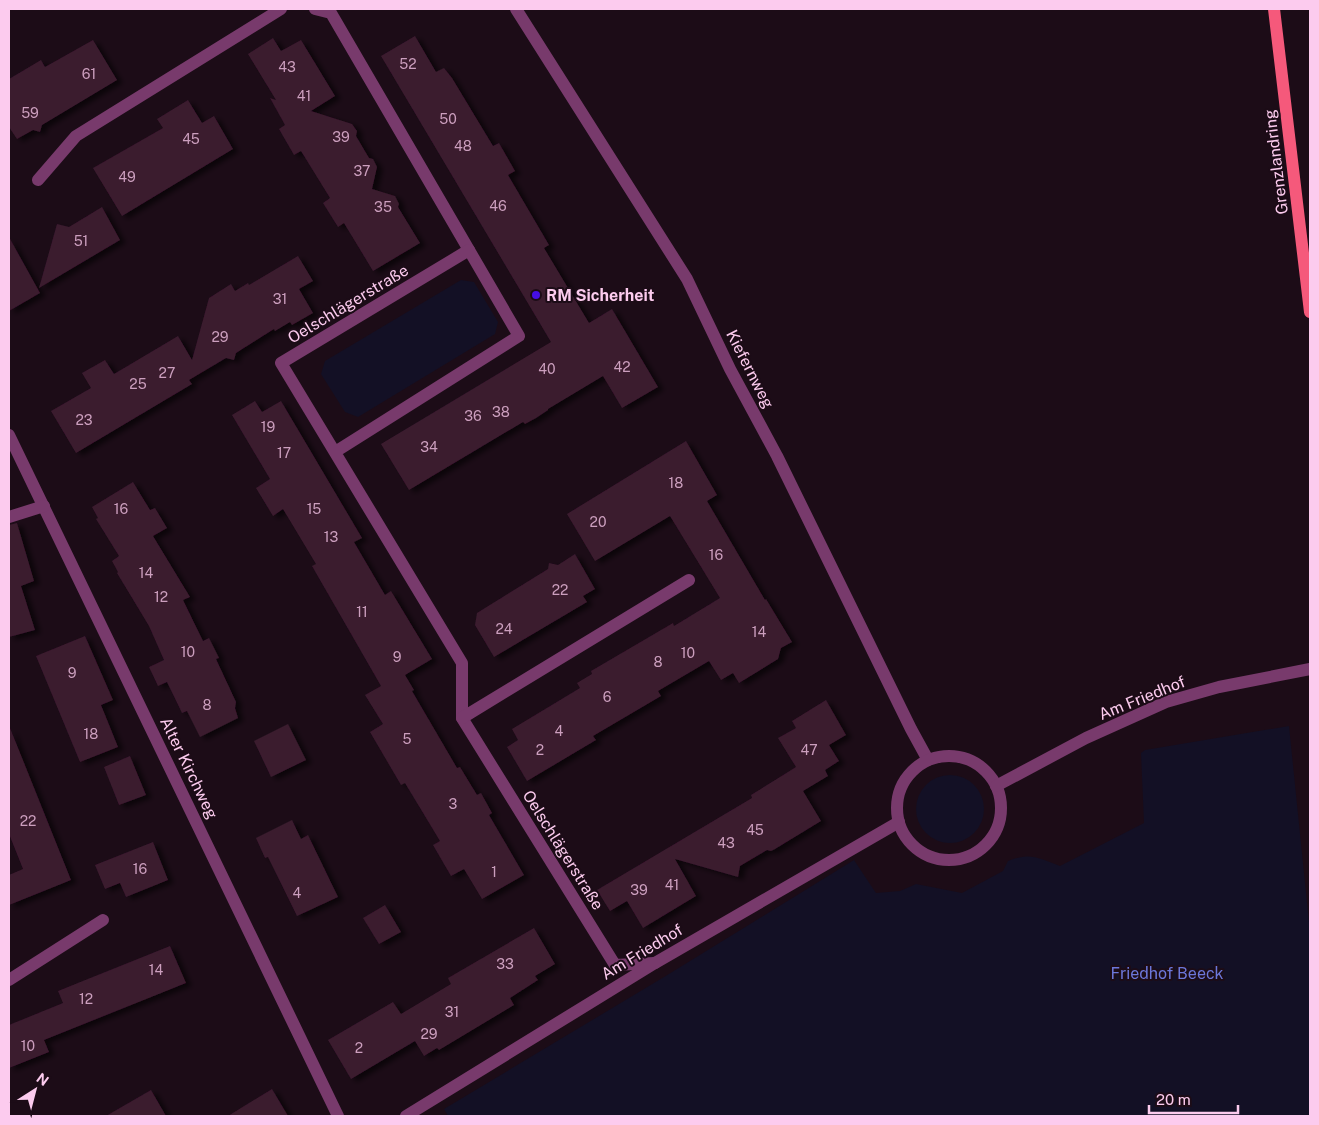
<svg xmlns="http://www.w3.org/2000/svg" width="1319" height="1125" font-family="'Public Sans',sans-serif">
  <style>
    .green { fill: #131025 }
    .building { fill: #3b1a2f; filter: url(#shadow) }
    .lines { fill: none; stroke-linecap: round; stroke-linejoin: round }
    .minor { stroke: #783a6c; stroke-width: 12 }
    .major { stroke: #f5597b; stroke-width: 12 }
    .poi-dot { fill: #450ee4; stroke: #1c0c17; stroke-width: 2 }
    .labels { text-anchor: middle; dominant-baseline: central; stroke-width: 4; stroke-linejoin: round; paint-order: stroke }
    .number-label { font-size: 14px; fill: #cc9fbe }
    .street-label { font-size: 16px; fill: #fccbee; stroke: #1c0c17 }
    .poi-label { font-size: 16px; font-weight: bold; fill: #fccbee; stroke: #1c0c17; text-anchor: start }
    .park-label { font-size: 16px; fill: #6c77da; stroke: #1c0c17 }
  </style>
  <defs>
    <filter id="shadow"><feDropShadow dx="5.5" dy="3" stdDeviation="2.5" flood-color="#0009"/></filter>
  </defs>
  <rect width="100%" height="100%" fill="#1c0c17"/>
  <g class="green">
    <path d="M461 280 474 282 498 322 495 334 358 417 345 412 321 374 325 361Z"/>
    <path d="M1289 726 1310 932V1116H448L444 1109 664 977 854 860 876 893 900 891 916 884 962 893 1003 871 1008 861C1031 852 1038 858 1060 866L1144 823 1141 753 1145 750Z"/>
    <circle cx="950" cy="809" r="34"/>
  </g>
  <g class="building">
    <path d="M415 36 436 72 444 68 452 78 493 146 499 143 515 171 508 175 549 245 544 248 589 323 612 309 658 387 622 408 603 376 548 409V410L536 418 525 424 523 422 409 490 381 444 551 342 381 56Z"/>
    <path d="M273 38 281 51 301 40 335 96 311 111 352 124 357 131 356 136 369 158 373 159 377 167 372 189 395 196 399 204 398 207 420 243 373 271 344 223 338 227 323 203 330 198 301 151 294 155 279 129 285 125 270 98 276 100 248 54Z"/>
    <path d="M93 40 117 80 42 125 40 132 33 130 17 139 9 127V79L41 60 45 67Z"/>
    <path d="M188 100 202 123 214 116 233 149 122 216 93 168 163 128 157 119Z"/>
    <path d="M102 207 120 240 39 288 57 224 69 227Z"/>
    <path d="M9 237 40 293 9 311Z"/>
    <path d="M298 256 313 281 299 289 313 313 292 325 290 322 275 331 274 329 236 353 234 360 226 358 189 380 192 384 76 453 51 411 91 388 82 373 105 360 114 374 178 336 192 360 209 298 231 284 235 291 248 283 249 285Z"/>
    <path d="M255 401 262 412 281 401 362 538 354 542 385 595 391 591 432 659 405 675 414 690 412 691 457 768 460 767 477 795 481 793 492 813 489 815 524 875 482 899 464 869 451 876 433 845 440 841 405 783 401 785 370 732 383 724 365 695 381 686 312 566 316 564 283 509 273 516 256 488 270 479 232 415Z"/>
    <path d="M686 441 717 495 707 501 765 600 766 599 792 642 781 648 778 659 739 683 733 673 721 680 709 661 658 691 661 696 593 736 596 740 527 781 507 747 518 740 512 729 580 688 577 683 592 674 591 671 673 623 674 626 720 598 670 516 595 561 567 514Z"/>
    <path d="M133 482 150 510 155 508 167 528 153 536 190 597 183 600 203 641 209 638 219 658 216 659 236 702 235 708 238 718 200 737 187 711 182 713 167 682 158 686 149 667 164 660 149 626 117 573 118 572 112 561 119 556 96 519 98 518 92 507Z"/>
    <path d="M17 523 34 581 21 586 35 630 9 637V525Z"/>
    <path d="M575 554 595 589 583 596 587 602 494 657 475 625 477 613 548 569 549 563 558 565Z"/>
    <path d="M85 636 113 700 101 705 118 747 80 762 36 656Z"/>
    <path d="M826 700 846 735 829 745 839 761 825 770 828 776 803 791 821 821 775 849 771 851 767 850 740 866 738 877 675 859 696 896 643 928 627 901 610 911 597 890 752 798 751 795 796 767 778 738 796 728 792 721Z"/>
    <path d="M288 724 306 760 271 777 254 741Z"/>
    <path d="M10 728 71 880 9 905V875L23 869 9 834Z"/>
    <path d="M130 756 146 795 119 805 104 767Z"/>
    <path d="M292 820 301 839 308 835 338 897 297 916 268 857 265 858 256 838Z"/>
    <path d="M153 842 168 880 126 897 120 883 105 889 95 865Z"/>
    <path d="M385 905 401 932 379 944 363 918Z"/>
    <path d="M534 928 555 964 535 976 538 980 510 998 514 1005 439 1050 437 1048 424 1056 415 1041 351 1079 328 1040 393 1002 401 1014 451 984 448 978Z"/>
    <path d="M170 946 186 983 44 1040 49 1052 9 1068V1025L63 1003 58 991Z"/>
    <path d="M272 1089 288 1116H228Z"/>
    <path d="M151 1090 166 1116H106Z"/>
  </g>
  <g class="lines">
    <g class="minor">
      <path d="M315 9 331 13 469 250"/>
      <path d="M516 9 687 279 730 369 777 456 911 729 928 760"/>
      <path d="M38 180 76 136 281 9"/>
      <path d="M9 435 338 1116"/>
      <path d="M335 452 519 336 469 250 281 363 462 663V718L615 965 655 963"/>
      <path d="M9 517 44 506"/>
      <path d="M462 718 689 580"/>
      <circle cx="949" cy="808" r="52"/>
      <path d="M996 786 1086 738 1166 702 1219 687 1310 669"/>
      <path d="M9 980 103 920"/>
      <path d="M406 1116 655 963 899 822"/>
    </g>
    <path class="major" d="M1274 9 1310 312"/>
  </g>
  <circle class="poi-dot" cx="536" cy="295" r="5"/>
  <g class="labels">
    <g class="number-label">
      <text x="408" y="64">52</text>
      <text x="287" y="67">43</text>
      <text x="89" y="74">61</text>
      <text x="304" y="96">41</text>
      <text x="30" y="113">59</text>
      <text x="448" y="119">50</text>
      <text x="341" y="137">39</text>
      <text x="191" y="139">45</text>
      <text x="463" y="146">48</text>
      <text x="362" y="171">37</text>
      <text x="127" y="177">49</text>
      <text x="498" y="206">46</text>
      <text x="383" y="207">35</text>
      <text x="81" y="241">51</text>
      <text x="280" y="299">31</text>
      <text x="220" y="337">29</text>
      <text x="622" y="367">42</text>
      <text x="547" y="369">40</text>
      <text x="167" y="373">27</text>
      <text x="138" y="384">25</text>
      <text x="501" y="412">38</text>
      <text x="473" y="416">36</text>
      <text x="84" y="420">23</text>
      <text x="268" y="427">19</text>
      <text x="429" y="447">34</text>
      <text x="284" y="453">17</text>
      <text x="676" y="483">18</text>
      <text x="121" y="509">16</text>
      <text x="314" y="509">15</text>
      <text x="598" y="522">20</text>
      <text x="331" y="537">13</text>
      <text x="716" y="555">16</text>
      <text x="146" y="573">14</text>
      <text x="560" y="590">22</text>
      <text x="161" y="597">12</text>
      <text x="362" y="612">11</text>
      <text x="504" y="629">24</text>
      <text x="759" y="632">14</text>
      <text x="188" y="652">10</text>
      <text x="688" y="653">10</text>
      <text x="397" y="657">9</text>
      <text x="658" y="662">8</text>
      <text x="72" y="673">9</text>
      <text x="607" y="697">6</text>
      <text x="207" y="705">8</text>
      <text x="559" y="731">4</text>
      <text x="91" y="734">18</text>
      <text x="407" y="739">5</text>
      <text x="540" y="750">2</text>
      <text x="809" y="750">47</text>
      <text x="453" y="804">3</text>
      <text x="28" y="821">22</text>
      <text x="755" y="830">45</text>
      <text x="726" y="843">43</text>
      <text x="140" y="869">16</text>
      <text x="494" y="872">1</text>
      <text x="672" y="885">41</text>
      <text x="639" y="890">39</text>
      <text x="297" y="893">4</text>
      <text x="505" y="964">33</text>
      <text x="156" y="970">14</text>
      <text x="86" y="999">12</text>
      <text x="452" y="1012">31</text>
      <text x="429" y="1034">29</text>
      <text x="28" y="1046">10</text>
      <text x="359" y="1048">2</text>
    </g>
    <g class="street-label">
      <text transform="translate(1276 162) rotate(-97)">Grenzlandring</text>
      <text transform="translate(348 304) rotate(-31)">Oelschlägerstraße</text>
      <text transform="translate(750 369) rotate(63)">Kiefernweg</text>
      <text transform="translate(1142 698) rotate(-22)">Am Friedhof</text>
      <text transform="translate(189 768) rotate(64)">Alter Kirchweg</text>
      <text transform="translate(563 850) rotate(58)">Oelschlägerstraße</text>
      <text transform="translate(642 952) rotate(-31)">Am Friedhof</text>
    </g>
    <g class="poi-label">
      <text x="546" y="295">RM Sicherheit</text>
    </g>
    <g class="park-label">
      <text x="1167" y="973">Friedhof Beeck</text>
    </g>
  </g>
  <rect width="1319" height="1125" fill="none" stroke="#fccbee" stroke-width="20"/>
  <g transform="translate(35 1090) rotate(36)" stroke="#1c0c17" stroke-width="4" paint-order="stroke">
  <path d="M0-4L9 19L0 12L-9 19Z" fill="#fccbee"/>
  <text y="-8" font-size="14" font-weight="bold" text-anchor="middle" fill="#fccbee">N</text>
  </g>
  <path d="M1149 1105v8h89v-8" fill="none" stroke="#fccbee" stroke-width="2.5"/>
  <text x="1156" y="1105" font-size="15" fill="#fccbee" stroke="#1c0c17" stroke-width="4" paint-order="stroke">20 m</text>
</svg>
